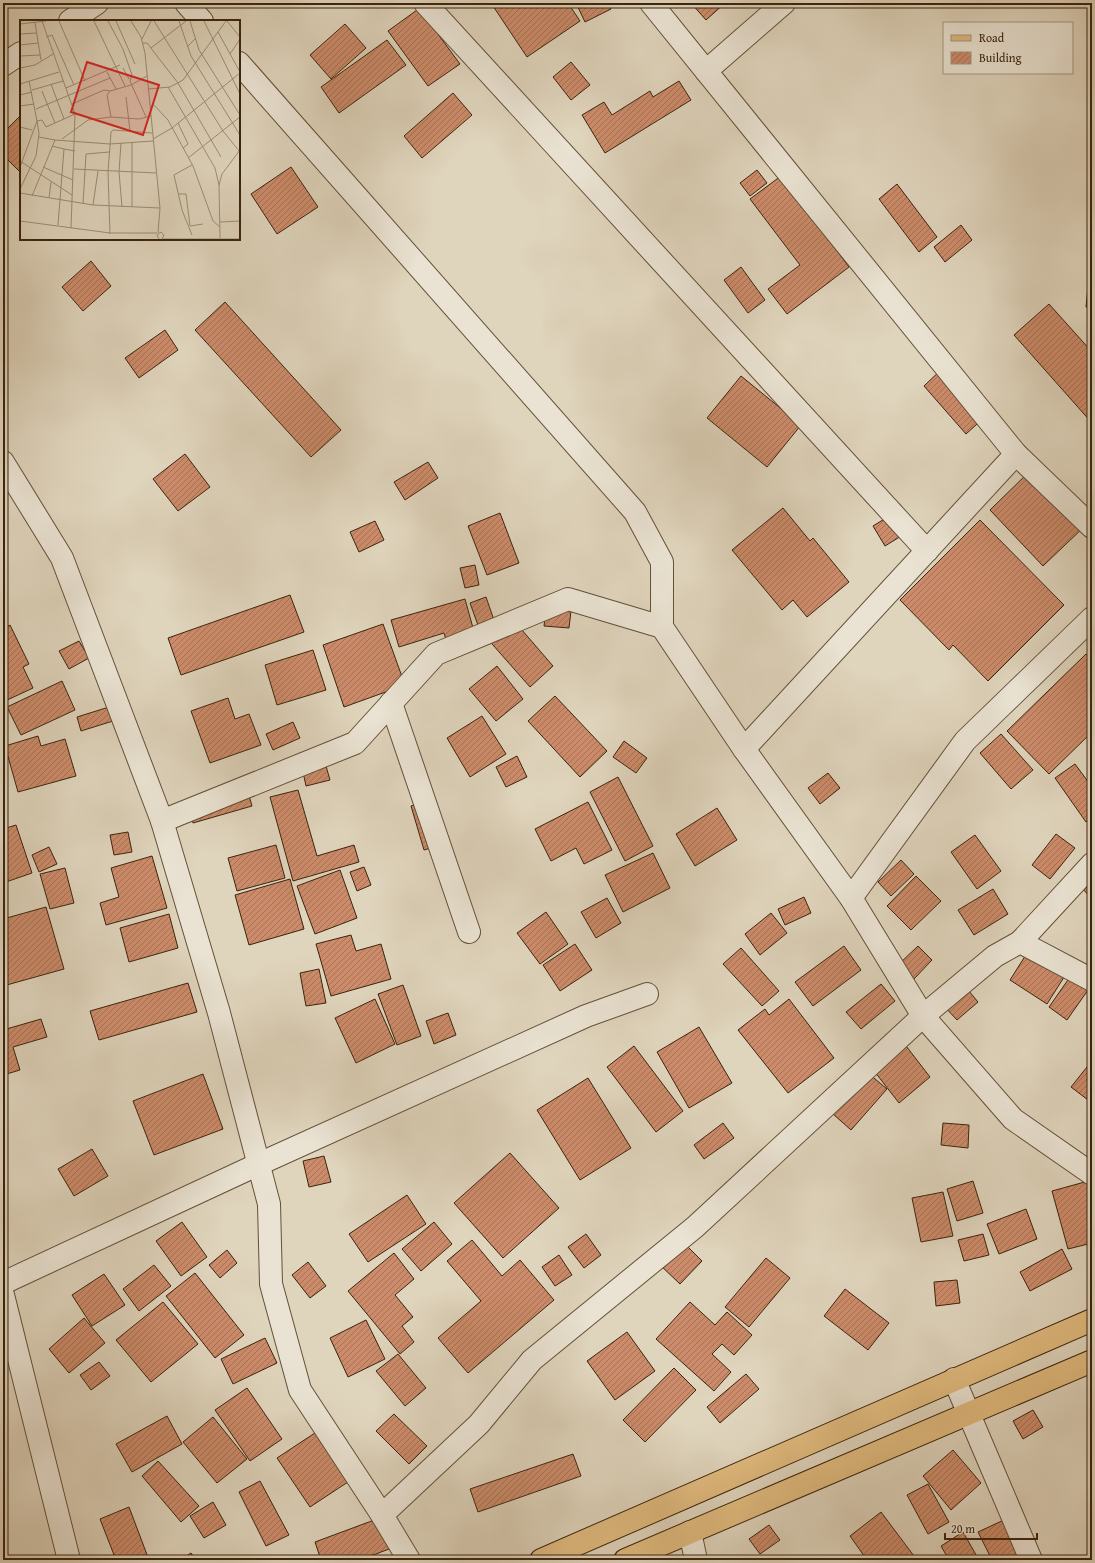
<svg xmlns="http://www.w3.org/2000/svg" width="1095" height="1563" font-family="'Gentium Book Plus',serif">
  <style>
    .building { fill: url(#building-hatch); stroke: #3b240c }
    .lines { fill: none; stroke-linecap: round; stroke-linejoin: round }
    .minor-casing { stroke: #645038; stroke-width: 24 }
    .major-casing { stroke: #3b240c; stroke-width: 24 }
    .minor { stroke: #eae3d3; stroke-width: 22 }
    .major { stroke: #e0ba7e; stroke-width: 22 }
    .inset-road { fill: none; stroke: #9d8e76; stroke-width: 1 }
    .view { fill: #d62828; fill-opacity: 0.15; stroke: #d62828; stroke-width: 2 }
    .inset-edge { fill: none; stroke: #3b240c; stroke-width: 2 }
  </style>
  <defs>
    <pattern id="building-hatch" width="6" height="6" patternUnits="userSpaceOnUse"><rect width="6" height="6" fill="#cc8b6a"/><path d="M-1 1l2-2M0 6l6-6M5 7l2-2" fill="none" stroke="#a77156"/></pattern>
  </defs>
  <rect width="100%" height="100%" fill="#dfd4bc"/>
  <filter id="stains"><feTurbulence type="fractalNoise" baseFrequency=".005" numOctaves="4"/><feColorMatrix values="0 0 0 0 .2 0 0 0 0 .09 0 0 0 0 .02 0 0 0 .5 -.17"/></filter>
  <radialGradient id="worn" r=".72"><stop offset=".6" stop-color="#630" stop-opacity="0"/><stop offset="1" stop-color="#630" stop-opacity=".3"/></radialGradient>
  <g class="building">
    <path d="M491 3H568L580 21 527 57Z"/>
    <path d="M576 3H608L611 9 585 22Z"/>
    <path d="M691 3H725L706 20Z"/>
    <path d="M424 5 432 26 460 64 428 86 388 31Z"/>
    <path d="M345 24 366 48 331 79 310 55Z"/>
    <path d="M387 40 406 65 339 113 321 87Z"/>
    <path d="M571 62 590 85 571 100 553 77Z"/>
    <path d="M679 81 691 100 605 153 582 115 604 102 612 115 650 91 653 97Z"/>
    <path d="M453 93 472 115 422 158 404 136Z"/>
    <path d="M21 115V173L3 155V133Z"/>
    <path d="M291 167 318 207 277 234 251 194Z"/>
    <path d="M757 170 767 183 750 196 740 183Z"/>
    <path d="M781 176 849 267 787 314 768 289 800 265 750 199Z"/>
    <path d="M897 184 937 237 919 252 879 199Z"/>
    <path d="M961 225 972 240 945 262 934 247Z"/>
    <path d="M91 261 111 286 83 311 62 287Z"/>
    <path d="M741 267 765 300 748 313 724 280Z"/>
    <path d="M1088 287 1092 288V307H1086Z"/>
    <path d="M225 302 341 430 311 457 195 330Z"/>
    <path d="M1049 304 1092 352V423L1014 335Z"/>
    <path d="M165 330 178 350 139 378 125 358Z"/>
    <path d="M944 367 986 416 966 434 924 386Z"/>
    <path d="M741 376 801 425 767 467 707 418Z"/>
    <path d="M185 454 210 487 178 511 153 479Z"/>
    <path d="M428 462 438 478 405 500 394 482Z"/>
    <path d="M1032 469 1086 525 1043 566 990 510Z"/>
    <path d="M783 508 810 541 813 538 849 582 807 617 793 600 782 610 732 550Z"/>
    <path d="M500 513 519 563 487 575 468 526Z"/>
    <path d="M894 513 906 533 885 546 873 526Z"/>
    <path d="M980 520 1064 605 988 681 953 645 949 650 900 600Z"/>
    <path d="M375 521 384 540 359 552 350 532Z"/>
    <path d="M475 565 479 585 465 588 460 568Z"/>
    <path d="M290 595 304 632 181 675 168 638Z"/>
    <path d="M486 597 495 623 479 628 470 603Z"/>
    <path d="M465 599 478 646 450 654 444 633 399 647 391 620Z"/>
    <path d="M546 609 571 611 569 628 544 626Z"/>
    <path d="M509 615 553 666 530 687 485 636Z"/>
    <path d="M383 624 405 685 344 707 323 645Z"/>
    <path d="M10 625 29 664 23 667 33 688 3 702V629Z"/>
    <path d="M79 641 89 658 69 669 59 651Z"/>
    <path d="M313 650 326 690 277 705 265 665Z"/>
    <path d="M1086 654 1092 659V732L1049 774 1007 731Z"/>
    <path d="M497 666 523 699 496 721 469 689Z"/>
    <path d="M62 681 75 710 21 735 7 707Z"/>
    <path d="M555 696 607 751 580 777 528 721Z"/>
    <path d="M228 698 235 719 249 714 261 745 210 763 191 711Z"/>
    <path d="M109 707 113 721 81 731 77 717Z"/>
    <path d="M482 716 506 754 470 777 447 738Z"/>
    <path d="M293 722 300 738 273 750 266 734Z"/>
    <path d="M1001 734 1033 770 1011 789 980 753Z"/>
    <path d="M38 736 41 746 65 739 76 776 18 792 5 746Z"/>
    <path d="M624 741 647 758 636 773 613 757Z"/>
    <path d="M517 756 527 777 506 787 496 767Z"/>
    <path d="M1075 764 1092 787V817L1086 822 1055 778Z"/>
    <path d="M326 766 330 780 306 786 303 772Z"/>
    <path d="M828 773 840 788 820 804 808 788Z"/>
    <path d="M618 777 653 846 625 861 590 792Z"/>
    <path d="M246 785 252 806 193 823 187 801Z"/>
    <path d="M298 790 317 856 354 845 359 862 293 881 270 797Z"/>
    <path d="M435 799 448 843 424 850 411 806Z"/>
    <path d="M588 802 612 850 584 864 576 848 551 861 535 829Z"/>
    <path d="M717 808 737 840 695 866 676 834Z"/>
    <path d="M16 825 32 873 3 883V829Z"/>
    <path d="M128 832 132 852 114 855 110 835Z"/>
    <path d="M1056 834 1075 848 1050 879 1032 865Z"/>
    <path d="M975 835 1001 871 977 889 951 852Z"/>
    <path d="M276 845 285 878 237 891 228 858Z"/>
    <path d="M49 847 57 864 39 872 32 855Z"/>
    <path d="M653 853 670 888 623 912 605 875Z"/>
    <path d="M152 856 167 908 106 925 100 903 119 897 111 868Z"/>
    <path d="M901 860 914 874 891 896 878 882Z"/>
    <path d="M364 867 371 885 357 891 350 872Z"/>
    <path d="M65 868 74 903 50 909 40 874Z"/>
    <path d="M340 870 357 918 315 934 297 886Z"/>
    <path d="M916 876 941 901 911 930 887 906Z"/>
    <path d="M1092 877V899L1081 887Z"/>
    <path d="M290 879 304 929 249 945 235 895Z"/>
    <path d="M993 889 1008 914 974 935 958 910Z"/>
    <path d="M804 897 811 913 785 925 778 909Z"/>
    <path d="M607 898 621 923 596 938 581 912Z"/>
    <path d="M46 907 64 969 3 986V919Z"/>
    <path d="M546 912 568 944 540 964 517 933Z"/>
    <path d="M771 913 787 933 760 955 745 934Z"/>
    <path d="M169 914 178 948 129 962 120 928Z"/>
    <path d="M351 935 356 951 381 944 391 979 331 996 316 944Z"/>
    <path d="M575 944 592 970 560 991 543 965Z"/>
    <path d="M844 946 861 970 813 1006 795 982Z"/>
    <path d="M918 946 932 960 913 980 898 965Z"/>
    <path d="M741 948 779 991 762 1006 723 964Z"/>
    <path d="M1029 950 1066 974 1047 1004 1010 980Z"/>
    <path d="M319 969 326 1003 306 1006 300 973Z"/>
    <path d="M1070 977 1088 990 1067 1020 1049 1007Z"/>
    <path d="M188 983 197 1012 99 1040 90 1011Z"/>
    <path d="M881 984 895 1001 861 1029 846 1012Z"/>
    <path d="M403 985 421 1036 397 1045 378 994Z"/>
    <path d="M964 985 978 1002 957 1020 943 1005Z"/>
    <path d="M375 999 395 1044 356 1063 335 1018Z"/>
    <path d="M789 999 834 1058 788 1093 738 1030 765 1009 769 1015Z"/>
    <path d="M448 1013 456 1035 434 1044 426 1021Z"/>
    <path d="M41 1019 47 1037 13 1047 20 1070 3 1075V1030Z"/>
    <path d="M699 1027 732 1083 689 1108 657 1052Z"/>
    <path d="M903 1042 930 1077 899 1103 871 1067Z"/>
    <path d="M634 1046 683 1111 656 1132 607 1067Z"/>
    <path d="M1091 1062H1092V1103L1071 1087Z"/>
    <path d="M868 1073 887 1089 851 1130 833 1114Z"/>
    <path d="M203 1074 223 1129 154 1155 133 1101Z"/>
    <path d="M588 1078 631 1148 580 1180 537 1110Z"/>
    <path d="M723 1123 734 1138 704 1159 694 1145Z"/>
    <path d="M943 1123 969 1125 968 1148 941 1145Z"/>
    <path d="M92 1149 108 1176 74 1196 58 1169Z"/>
    <path d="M510 1153 559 1208 503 1258 454 1203Z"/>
    <path d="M324 1156 331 1182 309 1187 303 1161Z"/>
    <path d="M1092 1180V1243L1068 1249 1052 1191Z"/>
    <path d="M973 1181 983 1213 957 1221 947 1189Z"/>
    <path d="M943 1192 953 1236 921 1242 912 1198Z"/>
    <path d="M407 1195 426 1224 368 1262 349 1234Z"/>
    <path d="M1026 1209 1037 1239 999 1254 987 1224Z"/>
    <path d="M182 1222 207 1257 181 1276 156 1241Z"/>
    <path d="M434 1222 452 1244 421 1271 402 1249Z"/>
    <path d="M586 1234 601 1255 584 1268 568 1247Z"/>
    <path d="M983 1234 989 1255 964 1261 958 1240Z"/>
    <path d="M472 1240 502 1276 520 1260 554 1300 468 1373 438 1338 481 1301 447 1261Z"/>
    <path d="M682 1241 702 1261 680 1284 659 1264Z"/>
    <path d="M1062 1249 1072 1269 1030 1291 1020 1272Z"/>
    <path d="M227 1250 237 1263 220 1278 209 1265Z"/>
    <path d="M394 1253 414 1279 395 1295 413 1317 402 1326 414 1342 400 1354 348 1291Z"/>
    <path d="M559 1255 572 1275 555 1286 542 1267Z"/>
    <path d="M766 1258 790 1278 749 1327 725 1307Z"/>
    <path d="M308 1262 326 1286 310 1298 292 1275Z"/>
    <path d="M154 1265 171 1286 139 1311 123 1289Z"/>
    <path d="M195 1273 244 1335 215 1358 166 1296Z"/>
    <path d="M104 1274 125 1305 92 1326 72 1295Z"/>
    <path d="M957 1280 960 1303 936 1306 934 1282Z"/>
    <path d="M845 1289 889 1323 868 1350 824 1316Z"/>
    <path d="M163 1302 198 1344 151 1382 116 1340Z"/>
    <path d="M690 1302 715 1325 727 1312 752 1335 734 1355 722 1344 712 1354 731 1372 714 1391 656 1339Z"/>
    <path d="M84 1318 105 1343 69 1373 49 1349Z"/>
    <path d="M366 1320 385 1359 348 1377 330 1338Z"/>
    <path d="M627 1332 655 1371 615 1400 587 1361Z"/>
    <path d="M265 1338 277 1363 233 1384 221 1359Z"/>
    <path d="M398 1354 426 1388 405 1406 376 1371Z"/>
    <path d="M99 1362 110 1376 91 1390 80 1375Z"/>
    <path d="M674 1368 696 1390 645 1442 623 1420Z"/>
    <path d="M746 1374 759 1389 720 1423 707 1407Z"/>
    <path d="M247 1388 282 1439 250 1461 215 1410Z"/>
    <path d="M1033 1410 1043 1427 1023 1439 1013 1421Z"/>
    <path d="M394 1414 427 1446 409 1464 376 1431Z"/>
    <path d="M167 1416 182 1444 132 1472 116 1444Z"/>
    <path d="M213 1417 247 1459 217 1483 183 1442Z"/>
    <path d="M321 1429 354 1478 310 1507 277 1458Z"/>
    <path d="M953 1450 981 1483 951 1510 923 1476Z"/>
    <path d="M573 1454 581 1476 478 1512 470 1489Z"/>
    <path d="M158 1461 199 1506 181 1522 142 1476Z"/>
    <path d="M260 1481 289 1535 266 1546 239 1492Z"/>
    <path d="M928 1484 949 1522 928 1534 907 1495Z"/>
    <path d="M213 1502 226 1525 204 1538 190 1516Z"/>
    <path d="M129 1507 149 1560H116L100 1519Z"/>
    <path d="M881 1512 917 1560H867L850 1536Z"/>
    <path d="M385 1516 397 1546 360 1560H321L315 1542Z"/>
    <path d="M1006 1519 1027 1560H992L978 1532Z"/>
    <path d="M769 1525 780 1540 760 1554 749 1539Z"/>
    <path d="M963 1532 979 1560H949L941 1546Z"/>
    <path d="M191 1553 196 1560H180Z"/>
  </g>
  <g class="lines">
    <g class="minor-casing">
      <g id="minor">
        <path d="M186 3 202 21"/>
        <path d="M425 3 927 551"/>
        <path d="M651 3 1016 454 1092 527"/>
        <path d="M70 21 97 3"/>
        <path d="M239 63 635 512 662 562V627"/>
        <path d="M3 65 21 53"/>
        <path d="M706 71 784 3"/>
        <path d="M3 462 62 558 162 821 219 1013 269 1204 271 1284 300 1390 382 1515 409 1560"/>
        <path d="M391 703 469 932"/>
        <path d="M744 749 1016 454"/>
        <path d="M162 821 355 743 436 654 568 599 662 627 744 749 851 898 923 1016 1013 1119 1092 1174"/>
        <path d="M851 898 965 741 1092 618"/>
        <path d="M1020 942 1092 864"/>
        <path d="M3 1283 259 1164 586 1016 647 994"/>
        <path d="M3 1295 69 1560"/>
        <path d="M954 1379 1031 1560"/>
        <path d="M382 1515 479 1424 532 1360 695 1227 923 1016 995 956 1020 942 1092 980"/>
        <path d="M690 1532 696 1560"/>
      </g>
    </g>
    <g class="major-casing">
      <g id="major">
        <path d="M541 1560 1092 1320"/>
        <path d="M625 1560 1092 1361"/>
      </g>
    </g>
    <use href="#minor" class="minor"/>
    <use href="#major" class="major"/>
  </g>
  <g transform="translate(20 20)">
    <rect width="220" height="220" fill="#dfd4bc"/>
    <path class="inset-road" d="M22 1 55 94 51 208M39 1 65 61M74 1 105 66M88 1 103 29 112 55 110 61 126 97M96 1 115 44M111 1 121 17 125 33 140 188 138 213M134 1 203 111 220 132M159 1 171 36 220 115M170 1 179 30 220 95M184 1 220 74M207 1 220 17M15 3 21 40M0 4 26 1M198 12 220 52M0 14 16 13M26 17 32 15 54 65M122 19 131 1M123 23H127L158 63 201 137M0 25 18 23M167 27 176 18M131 28 166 1M210 34 220 19M0 36 20 35M0 48 15 45 33 34M103 48 109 59M87 52 96 69M0 64 39 52M31 64 44 99M148 67 195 148 199 165M46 68 100 45M128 69 150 67 163 60 206 1M12 70 43 61M22 71 35 103M0 75 12 72M106 77 110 111M132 83 148 100 173 146 193 201 200 207M52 84 84 70 90 71M0 86 14 84M16 89 90 58M91 97 87 75 90 71 111 65 127 56M158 103 168 124 163 128M0 107 12 110M19 117 35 120M42 119 68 100 91 97 119 99 131 96M133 119 152 108 220 53M101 123 99 152 102 187M32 126 44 129M168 138 220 97M0 141 52 175M172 145 154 155 162 190 172 215M0 147 17 101 9 61M23 147 53 160M54 149 136 153M0 169 16 136 19 114 17 101 22 100 26 107 55 94M0 173 73 185 140 188M159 174H166L170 206M12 176 35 120 90 124 133 121M29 178 31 162M63 184 66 134 89 132M73 185 78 151M112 187V123M0 201 90 213H137M200 202 220 201M38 205 44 129 55 131M170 206 183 204M90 214 88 152 91 112 93 110 132 113M200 218 199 165 202 154 220 130M139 219 137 215 141 212 144 215 142 219M143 219H220"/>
    <path class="view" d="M67 42 139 65 123 115 51 92Z"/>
    <rect width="220" height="220" class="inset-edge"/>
  </g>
  <rect width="1095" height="1563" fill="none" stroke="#dfd4bc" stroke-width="16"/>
  <rect x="4" y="4" width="1087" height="1555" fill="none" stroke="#3b240c" stroke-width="2"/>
  <rect x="8" y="8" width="1079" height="1547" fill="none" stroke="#3b240c"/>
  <rect x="943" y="22" width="130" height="52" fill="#eae3d3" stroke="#a49783"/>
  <rect x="951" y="35" width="20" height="6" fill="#e0ba7e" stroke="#a49783"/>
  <text x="979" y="42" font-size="12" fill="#3b240c">Road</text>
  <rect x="951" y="52" width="20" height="12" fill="url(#building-hatch)" stroke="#a49783"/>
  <text x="979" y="62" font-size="12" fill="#3b240c">Building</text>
  <path d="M945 1533v6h92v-6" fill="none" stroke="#3b240c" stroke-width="2"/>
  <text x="951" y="1533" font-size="12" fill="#3b240c" stroke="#eae3d3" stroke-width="3" paint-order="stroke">20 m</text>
  <rect width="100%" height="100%" filter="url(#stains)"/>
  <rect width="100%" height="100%" fill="url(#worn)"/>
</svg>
